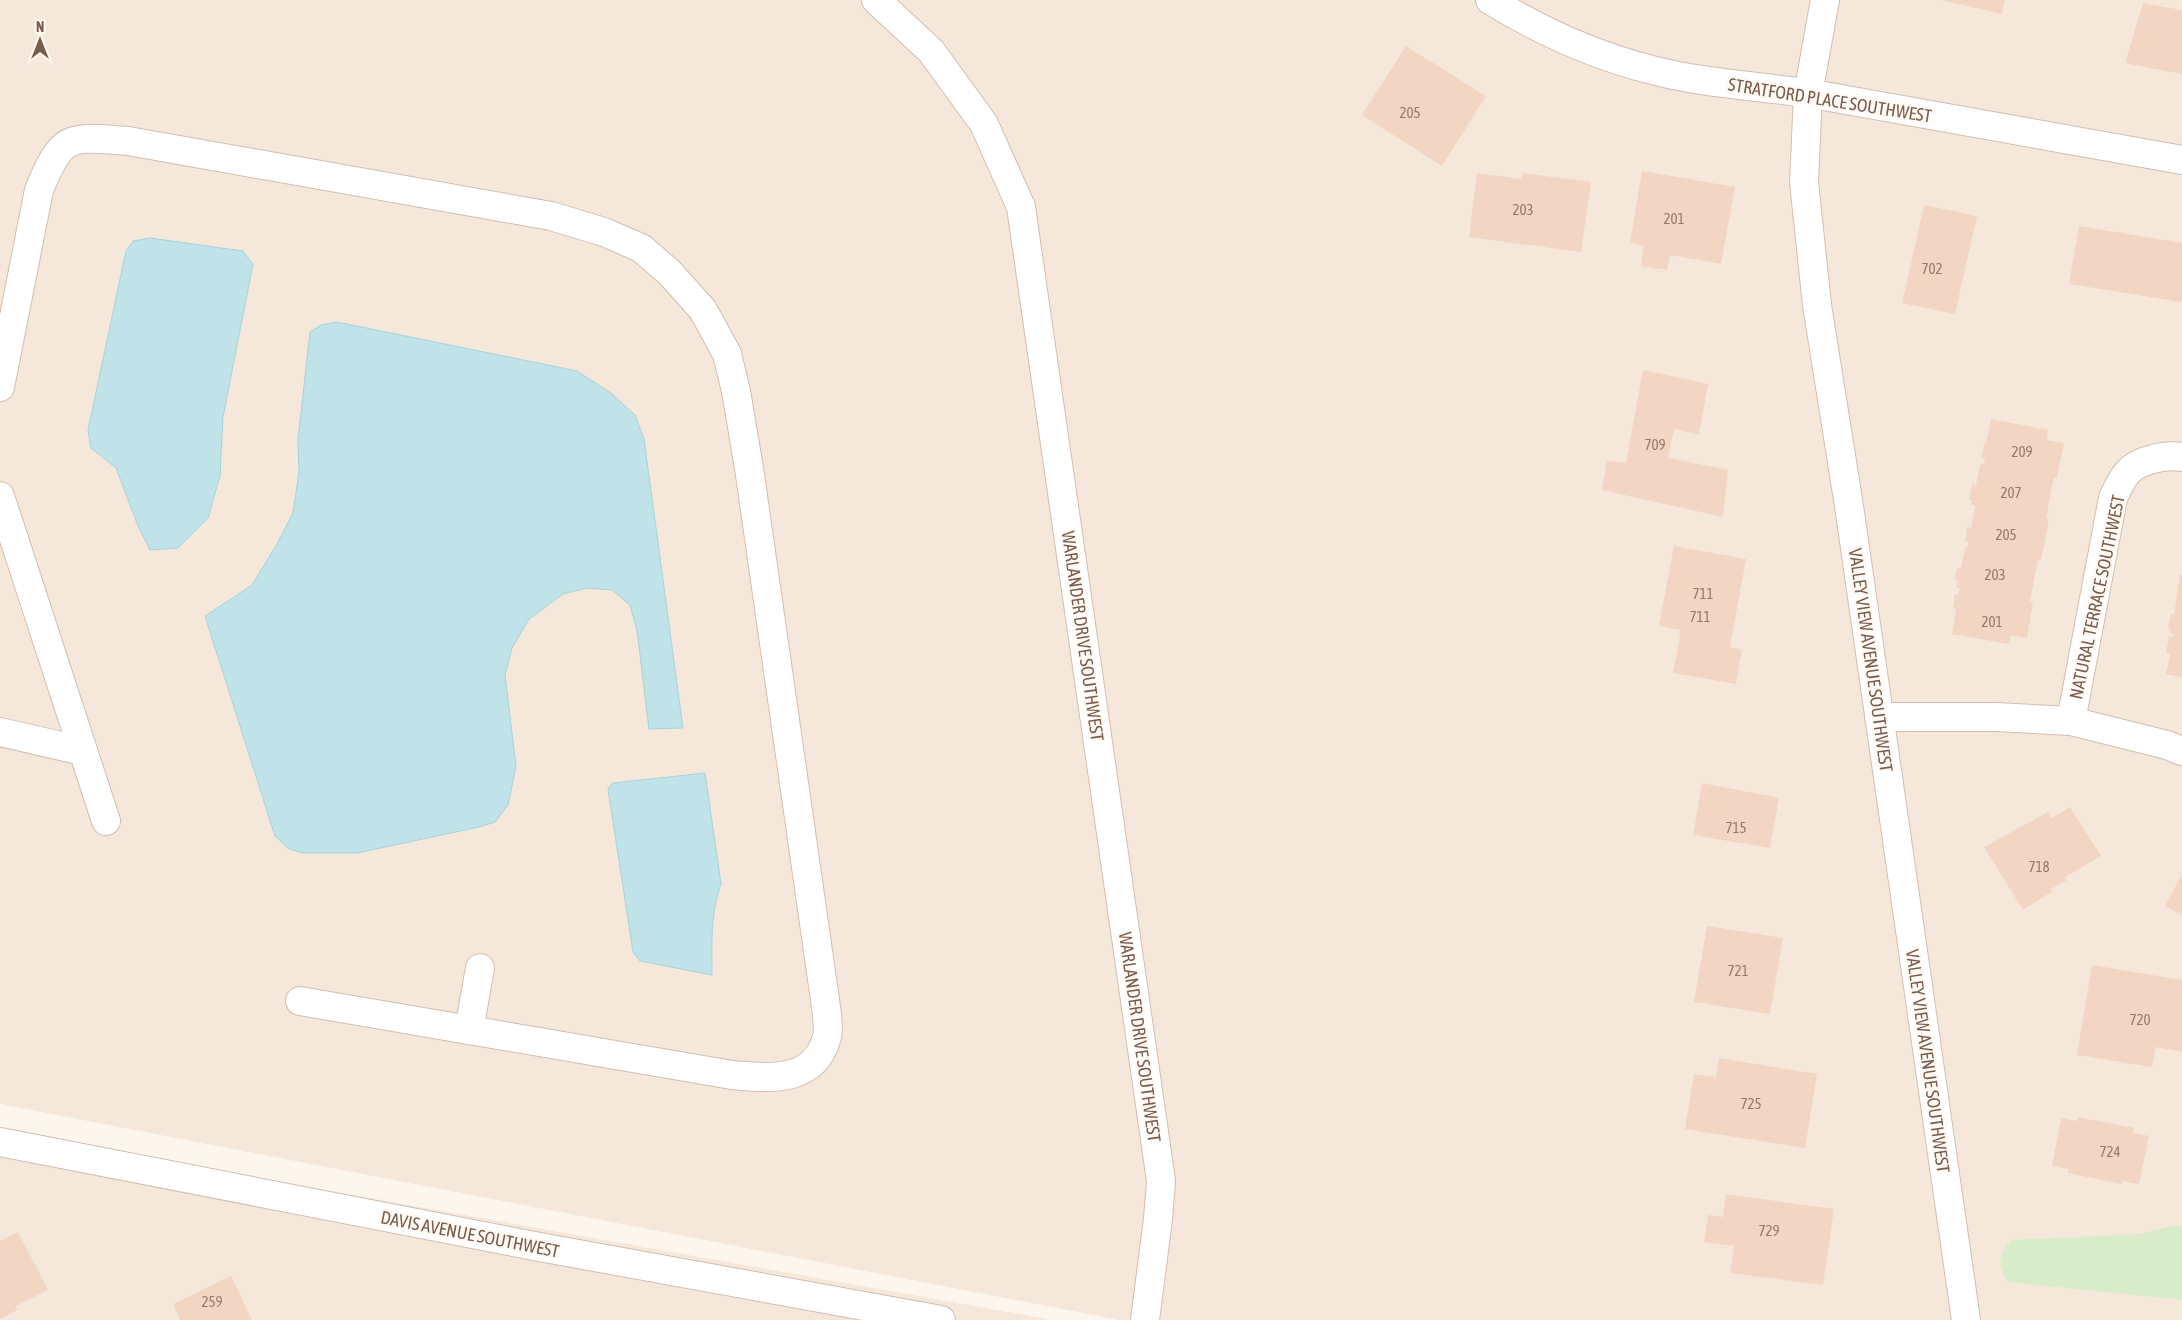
<svg xmlns="http://www.w3.org/2000/svg" width="2182" height="1320" font-family="'Asap Condensed',sans-serif">
  <style>
    .residential { fill: #f5e8da }
    .green { fill: #d8ecc9 }
    .water { fill: #bfe3e8; stroke: #a5d3da }
    .building { fill: #f3d5c3 }
    .lines { fill: none; stroke-linecap: round; stroke-linejoin: round }
    .minor-casing { stroke: #d1beb0; stroke-width: 30 }
    .minor { stroke: #fff; stroke-width: 28 }
    .labels { text-anchor: middle; dominant-baseline: central; stroke-width: 5; stroke-linejoin: round; paint-order: stroke }
    .number-label { font-size: 15px; fill: #987a6a }
    .street-label { font-size: 18px; fill: #7a5c4d; stroke: #fffaf3 }
  </style>
  <rect width="100%" height="100%" fill="#fdf6ec"/>
  <g class="residential">
    <path d="M0 0H2182V1320H1119L0 1104Z"/>
    <path d="M0 1132 1053 1320H0Z"/>
  </g>
  <path class="green" d="M2175 1225 2182 1226V1300L2007 1282C1998 1261 1997 1258 2011 1240L2141 1234Z"/>
  <g class="water">
    <path d="M150 238 243 251 253 264 223 417 220 476 208 518 178 548 150 550 138 526 116 468 91 448 88 430 126 251 133 241Z"/>
    <path d="M337 322 577 371 611 393 635 415 644 439 683 728 649 729 637 630 630 605 612 590 587 588 563 594 529 619 512 648 505 675 516 766 508 805 495 822 479 827 357 853H304L289 849 275 836 205 616 252 585 277 544 293 513 299 472 298 440 310 332 321 325Z"/>
    <path d="M705 773 721 884C710 914 712 944 712 975L640 961 633 952 608 789 613 783Z"/>
  </g>
  <g class="building">
    <path d="M1941 0H2005L2002 14Z"/>
    <path d="M2143 3 2182 10V74L2125 63Z"/>
    <path d="M1406 46 1486 96 1442 166 1362 115Z"/>
    <path d="M1642 171 1735 187 1721 264 1670 255 1667 270 1641 266 1644 246 1630 243Z"/>
    <path d="M1477 173 1521 179 1522 173 1591 182 1581 252 1469 237Z"/>
    <path d="M1924 205 1977 216 1955 314 1902 303Z"/>
    <path d="M2079 226 2182 243V302L2069 284Z"/>
    <path d="M1643 370 1708 384 1699 435 1674 429 1668 458 1728 470 1723 517 1602 490 1607 461 1626 463Z"/>
    <path d="M1991 419 2048 430 2047 440 2064 443 2057 478 2054 477 2046 519H2049L2041 560H2038L2030 601 2033 602 2027 638 2011 635 2009 644 1952 634 1956 609 1953 608 1955 594 1958 595 1960 588H1956L1958 581 1954 580 1957 568 1961 569 1965 547H1968L1969 542 1965 541 1967 527 1971 528 1975 506 1971 505 1972 500H1969L1972 484 1976 485 1980 464H1984L1985 459 1981 458 1984 444H1986Z"/>
    <path d="M1674 546 1746 559 1730 647 1742 650 1736 684 1673 673 1681 630 1659 626Z"/>
    <path d="M2180 574 2182 575V677L2166 674 2170 654 2166 653 2169 636 2173 637 2174 634 2170 633 2171 629 2168 628 2171 614 2174 615Z"/>
    <path d="M1702 783 1779 798 1770 848 1693 835Z"/>
    <path d="M2070 807 2101 856 2065 877 2067 880 2051 889 2053 891 2023 910 1984 847 2048 812 2052 818Z"/>
    <path d="M2182 874V915L2165 906Z"/>
    <path d="M1707 926 1783 938 1770 1014 1694 1002Z"/>
    <path d="M2092 965 2182 980V1052L2156 1047 2152 1067 2077 1055Z"/>
    <path d="M1719 1058 1817 1074 1805 1148 1685 1129 1694 1074 1716 1077Z"/>
    <path d="M2077 1117 2134 1128 2133 1133 2149 1136 2139 1184 2122 1181V1184L2068 1173V1169L2052 1166 2061 1118 2077 1121Z"/>
    <path d="M1726 1194 1834 1209 1823 1285 1730 1273 1734 1246 1704 1242 1708 1215 1723 1217Z"/>
    <path d="M18 1232 48 1290 16 1306 17 1310 0 1319V1241Z"/>
    <path d="M231 1276 252 1320H180L173 1304Z"/>
  </g>
  <g class="lines">
    <g class="minor-casing">
      <g id="minor">
        <path d="M876 0 931 51 984 124 1021 207 1161 1181 1158 1219 1145 1320"/>
        <path d="M1490 0C1542 32 1593 55 1652 70 1709 85 1767 86 1824 96 1944 118 2063 139 2182 160"/>
        <path d="M1825 0 1808 94 1804 182 1817 305 1849 506 1966 1320"/>
        <path d="M0 387 39 190C63 132 69 137 128 141L551 216 604 232 641 248 669 272 703 310 727 354 736 391 749 468 827 1014C827 1021 829 1030 827 1037 814 1084 770 1078 732 1075L300 1001"/>
        <path d="M0 496 106 821"/>
        <path d="M1879 717H1996L2071 721 2167 745 2182 751"/>
        <path d="M2071 721 2113 498C2117 490 2121 480 2127 473 2138 460 2166 454 2182 457"/>
        <path d="M0 732 83 751"/>
        <path d="M469 1030 480 968"/>
        <path d="M0 1142 534 1246 941 1320"/>
      </g>
    </g>
    <use href="#minor" class="minor"/>
  </g>
  <g class="labels">
    <g class="number-label">
      <text x="1410" y="112">205</text>
      <text x="1523" y="209">203</text>
      <text x="1674" y="218">201</text>
      <text x="1932" y="268">702</text>
      <text x="1655" y="444">709</text>
      <text x="2022" y="451">209</text>
      <text x="2011" y="492">207</text>
      <text x="2006" y="534">205</text>
      <text x="1995" y="574">203</text>
      <text x="1703" y="593">711</text>
      <text x="1700" y="616">711</text>
      <text x="1992" y="621">201</text>
      <text x="1736" y="827">715</text>
      <text x="2039" y="866">718</text>
      <text x="1738" y="970">721</text>
      <text x="2140" y="1019">720</text>
      <text x="1751" y="1103">725</text>
      <text x="2110" y="1151">724</text>
      <text x="1769" y="1230">729</text>
      <text x="212" y="1301">259</text>
    </g>
    <g class="street-label">
      <text transform="translate(1830 100) rotate(9)">STRATFORD PLACE SOUTHWEST</text>
      <text transform="translate(2097 597) rotate(-78)">NATURAL TERRACE SOUTHWEST</text>
      <text transform="translate(1083 636) rotate(82)">WARLANDER DRIVE SOUTHWEST</text>
      <text transform="translate(1871 660) rotate(82)">VALLEY VIEW AVENUE SOUTHWEST</text>
      <text transform="translate(1140 1037) rotate(82)">WARLANDER DRIVE SOUTHWEST</text>
      <text transform="translate(1928 1061) rotate(82)">VALLEY VIEW AVENUE SOUTHWEST</text>
      <text transform="translate(470 1234) rotate(11)">DAVIS AVENUE SOUTHWEST</text>
    </g>
  </g>
  <g transform="translate(40 40)" stroke="#fffaf3" stroke-width="4" paint-order="stroke">
  <path d="M0-4L9 19L0 12L-9 19Z" fill="#7a5c4d"/>
  <text y="-8" font-size="14" font-weight="bold" text-anchor="middle" fill="#7a5c4d">N</text>
  </g>
</svg>
